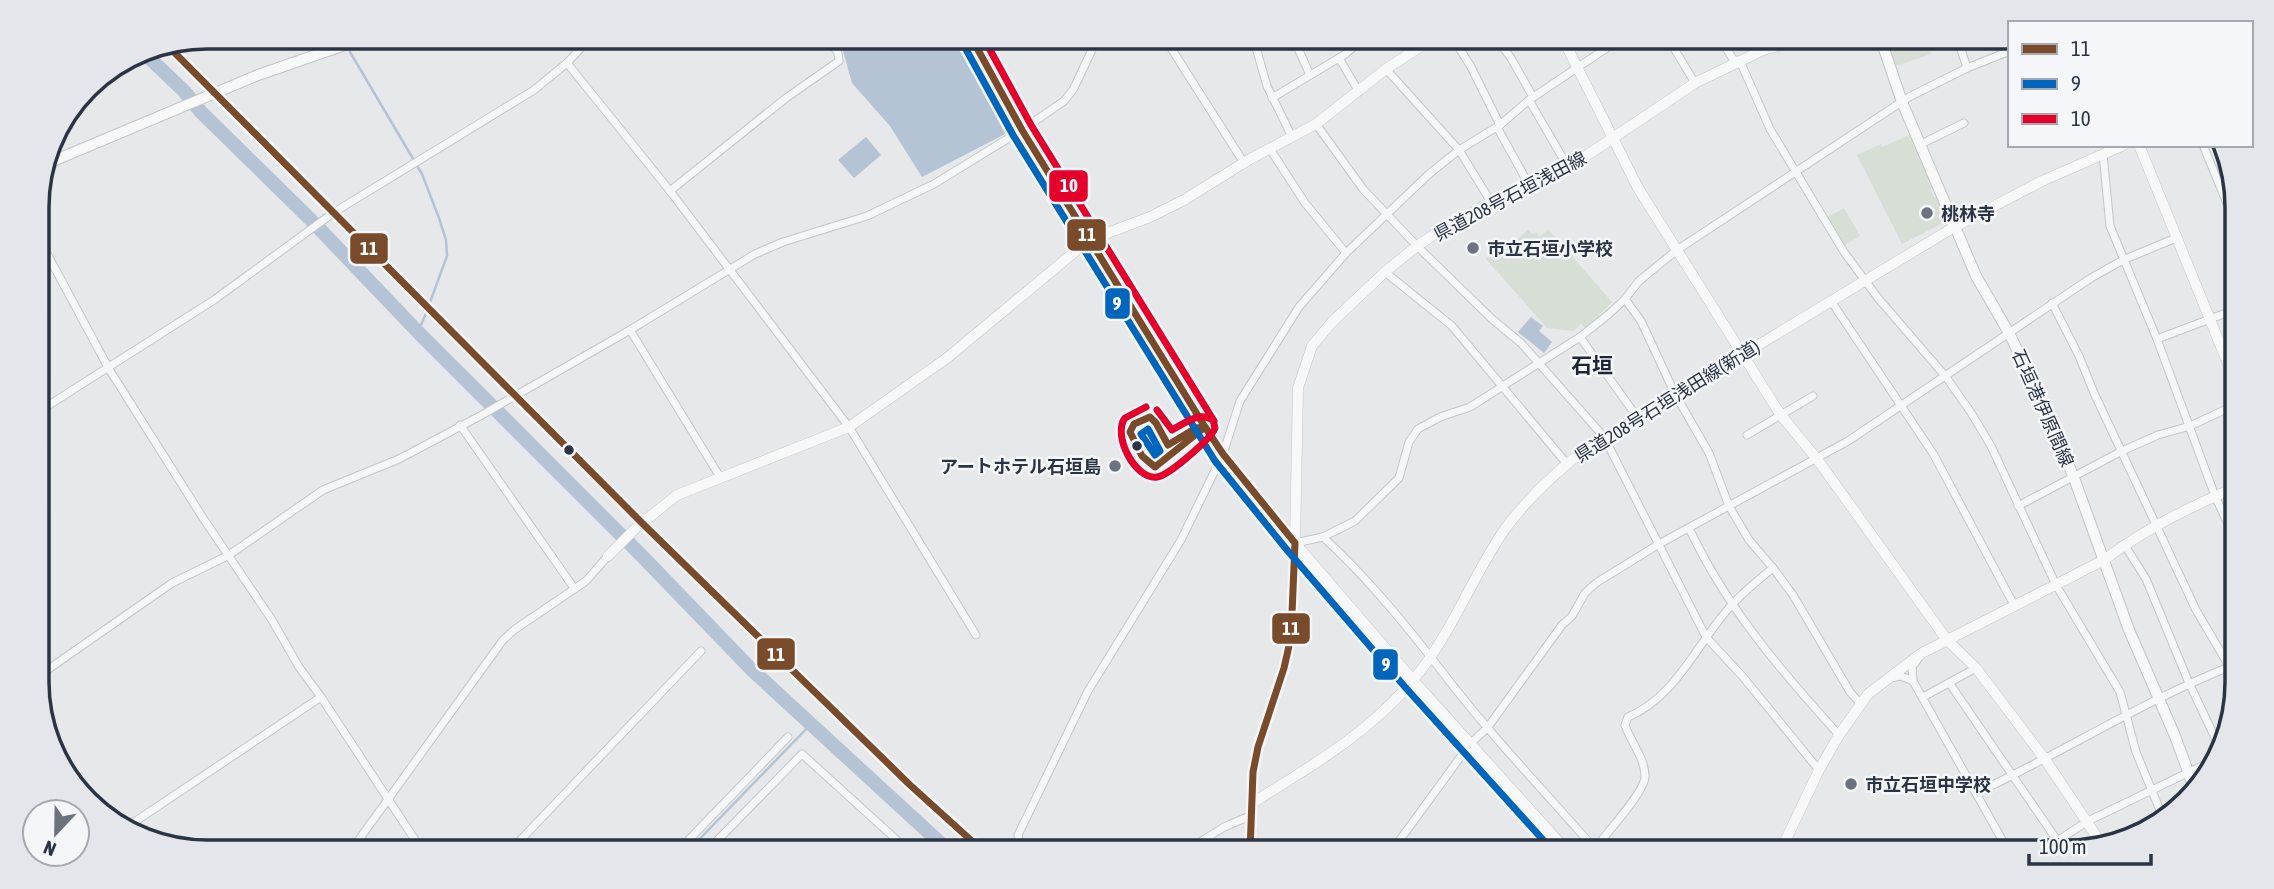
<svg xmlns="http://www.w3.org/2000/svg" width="2274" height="889" font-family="'Asap Condensed','Noto Sans JP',sans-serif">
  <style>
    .green { fill: #d6ded6 }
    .water { fill: #b4c4d5 }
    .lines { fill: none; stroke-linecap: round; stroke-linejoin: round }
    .stream { stroke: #b4c4d5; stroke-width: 2.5 }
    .river { stroke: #b4c4d5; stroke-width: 14 }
    .street-casing { stroke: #c4c6c8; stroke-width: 9 }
    .secondary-casing { stroke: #c4c6c8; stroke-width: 11 }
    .primary-casing { stroke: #c2c5c8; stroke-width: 12 }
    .street { stroke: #f5f6f7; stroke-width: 7 }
    .secondary { stroke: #f8f8f8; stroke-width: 10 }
    .primary { stroke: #f8f8f8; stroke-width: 10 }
    .bus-1-casing { stroke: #f4f6f9; stroke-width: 12 }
    .bus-2-casing { stroke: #f4f6f9; stroke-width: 12 }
    .bus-3-casing { stroke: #f4f6f9; stroke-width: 12 }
    .bus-1 { stroke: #7a4b2a; stroke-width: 7 }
    .bus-2 { stroke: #0065bd; stroke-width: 7 }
    .bus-3 { stroke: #e4002b; stroke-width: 7 }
    .poi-dot { fill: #6c737f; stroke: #f4f6f9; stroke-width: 2.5 }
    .bus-dot { fill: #2b3445; stroke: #f4f6f9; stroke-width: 2.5 }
    .labels { text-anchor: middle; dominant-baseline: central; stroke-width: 5; stroke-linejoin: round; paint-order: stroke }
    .street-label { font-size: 18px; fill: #2b3445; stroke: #f4f6f9 }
    .poi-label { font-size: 18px; font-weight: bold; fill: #2b3445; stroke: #f4f6f9; text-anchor: start }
    .quarter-label { font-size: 21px; font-weight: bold; fill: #1d2536; stroke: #f4f6f9 }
    .rim { fill: none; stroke: #2b3445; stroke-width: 3.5 }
    .line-badge { stroke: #f4f6f9; stroke-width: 2.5 }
    .badge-label { font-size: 19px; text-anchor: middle; font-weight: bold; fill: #fff }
  </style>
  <rect width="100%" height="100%" fill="#e6e8ea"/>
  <g class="green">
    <path d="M1905 37H1926L1931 54 1896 66 1889 46 1906 41Z"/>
    <path d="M1910 135 1932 187 1931 190 1934 197 1938 198 1945 216 1941 224 1902 244 1857 155 1881 144 1882 147Z"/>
    <path d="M1844 208 1860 236 1845 245 1828 217Z"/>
    <path d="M1548 229 1612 302 1586 329 1581 324 1573 331 1547 328 1486 259 1493 252 1498 257 1528 230 1532 234 1536 232 1540 237Z"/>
  </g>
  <g class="water">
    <path d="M834 37H957L1009 132 922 177 890 126 852 83 843 51Z"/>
    <path d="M866 137 881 155 854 178 838 160Z"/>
    <path d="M1531 317 1543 326 1539 331 1552 342 1544 353 1518 332Z"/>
  </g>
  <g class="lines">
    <g class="stream">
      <path d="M350 52 422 174 439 218 446 240 447 256 429 305"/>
      <path d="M418 332 427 311"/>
      <path d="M687 852 811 724"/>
    </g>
    <path class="river" d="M141 50 184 91 201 112 311 220 418 332 642 556 751 669 950 852"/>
    <g class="street-casing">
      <g id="street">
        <path d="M1164 37 1244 163"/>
        <path d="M1253 37 1267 86 1292 137"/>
        <path d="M1293 37 1310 75"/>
        <path d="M1400 37 1410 52"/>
        <path d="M1452 37 1470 65 1500 125"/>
        <path d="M1495 37 1511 58 1533 97"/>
        <path d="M1667 37 1695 83"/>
        <path d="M1719 37 1733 59 1740 61 1770 129 1844 252 1878 298 1946 377 1970 411 1991 446 2056 585 2120 692 2136 752 2164 820"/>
        <path d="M1957 37 1967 68"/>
        <path d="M1339 58 1359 92"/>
        <path d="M567 63 670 191 849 427 976 635"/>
        <path d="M1386 69 1459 150 1491 202"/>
        <path d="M1272 98 1344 55 1357 44 1353 37"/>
        <path d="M1529 100 1568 167"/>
        <path d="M1316 124 1363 189 1417 246 1492 319 1521 343 1604 437 1706 637 1743 677 1819 770"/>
        <path d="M1497 127 1529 185"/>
        <path d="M1921 144 1964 123"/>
        <path d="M2203 145 2235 223"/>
        <path d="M1270 149 1305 203 1346 253"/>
        <path d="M2103 154 2110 226 2157 339 2215 496 2231 530"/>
        <path d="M670 191 786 98 839 61 838 53 827 37"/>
        <path d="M37 235 109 369 203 518 272 620 299 667 321 697 423 852"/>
        <path d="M1385 272 1452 326 1567 464"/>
        <path d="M1625 299 1641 321 1675 394 1709 453 1729 506 1749 540 1773 568 1793 595 1850 692 1860 703"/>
        <path d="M1831 301 1934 455 2014 605"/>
        <path d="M2052 303 2079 356 2094 393 2196 610 2229 666"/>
        <path d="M630 330 720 477"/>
        <path d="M1580 337 1637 417"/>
        <path d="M2157 339 2234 310"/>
        <path d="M38 412 214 300 333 213 534 90 567 63 591 37"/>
        <path d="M460 425 574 588"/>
        <path d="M1747 435 1813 396"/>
        <path d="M2018 506 2122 451 2158 435 2190 426 2233 406"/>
        <path d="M1689 528C1726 607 1781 671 1839 735"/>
        <path d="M1323 537C1369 579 1409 629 1447 678 1493 738 1546 793 1595 849"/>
        <path d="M1295 543 1323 537 1355 521 1399 478 1409 442 1418 429 1440 417 1470 407 1580 337 1609 314 1625 299 1639 281 1677 250 1909 97 1967 68 2010 51"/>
        <path d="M2124 544 2146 579 2189 683 2220 748"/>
        <path d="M40 675 172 583 229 555 323 490 399 459 480 416 630 330 755 254 783 242 867 216 934 184 1022 130 1064 101 1073 90 1098 37"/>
        <path d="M1890 678 1901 676 1913 681 2009 852"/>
        <path d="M1913 681 1912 667 1918 659"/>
        <path d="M1950 684 2065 852"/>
        <path d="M1923 697 1976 668"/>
        <path d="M1976 793C2062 753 2141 702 2229 667"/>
        <path d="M127 827 321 697"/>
        <path d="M1593 851C1604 836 1646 791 1645 776 1645 758 1630 741 1625 725L1628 717C1676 697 1696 645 1729 608 1742 593 1758 580 1773 568"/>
        <path d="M350 852 503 640 514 630 586 581 608 556"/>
        <path d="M509 852 701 651"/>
        <path d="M677 852 788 737"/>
        <path d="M706 852 802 754 910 852"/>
        <path d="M1021 852 1018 835 1088 691 1181 540 1223 454 1240 401 1299 307 1346 253 1429 174 1459 150 1500 125 1529 100 1623 37"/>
        <path d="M1184 852 1224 827 1252 815"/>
        <path d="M1391 852 1470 744 1488 727 1562 625 1572 616 1585 593 1596 583 1659 544 1848 441 2091 278 2123 260 2176 238"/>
        <path d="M2040 852 2088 821 2210 762"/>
      </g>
    </g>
    <g class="secondary-casing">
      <g id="secondary">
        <path d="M971 37 1022 130 1089 240 1223 454 1295 543 1413 680 1568 852"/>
        <path d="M1562 37 1638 188 1780 414 1817 459 1947 640 1976 668 2044 758 2101 843"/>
        <path d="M167 45 642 523 910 785 984 852"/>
        <path d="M2139 145 2233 376"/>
        <path d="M642 523 677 495 849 427 947 358 1089 240 1150 217 1184 200 1250 159 1316 124 1386 69 1435 37"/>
        <path d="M608 556 635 529"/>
        <path d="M1252 803C1309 768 1370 732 1413 680 1452 634 1471 578 1505 529 1527 499 1555 473 1584 450L1956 226 2042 181 2124 145"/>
        <path d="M1250 852 1253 772 1258 747 1284 668 1291 637 1295 543 1298 388 1312 346 1332 322 1385 272 1417 246 1435 234 1491 202 1574 164 1695 83 1763 50 1814 37"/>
        <path d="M1780 852 1819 770 1839 735 1868 694 1922 653 2104 560C2143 530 2187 508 2232 489"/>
      </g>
    </g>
    <g class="primary-casing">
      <g id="primary">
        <path d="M1880 37 1902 102 1976 276 2009 333 2044 405 2074 478 2129 630 2175 736 2193 785"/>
        <path d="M46 164 258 75 368 37"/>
      </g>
    </g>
    <use href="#street" class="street"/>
    <use href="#secondary" class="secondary"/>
    <use href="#primary" class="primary"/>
    <g class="bus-1-casing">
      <g id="bus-1">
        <path d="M971 37 1022 130 1205 427 1223 454 1295 543 1291 637 1284 668 1258 747 1253 772 1250 852"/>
        <path d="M167 45 642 523 910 785 984 852"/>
        <path d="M1150 417 1156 423 1168 445 1196 428 1205 427 1155 467 1142 456 1130 432 1134 424Z"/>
      </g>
    </g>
    <g class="bus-2-casing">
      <g id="bus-2">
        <path d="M962 42 1013 135 1215 461 1287 550 1405 687 1554 852"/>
        <path d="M1148 429 1160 451 1155 455 1141 434Z"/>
      </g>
    </g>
    <g class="bus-3-casing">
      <g id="bus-3">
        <path d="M983 37 1031 125 1214 421"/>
        <path d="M1146 407 1125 418C1112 435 1135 480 1157 477 1168 476 1211 439 1215 428L1213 420C1199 411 1185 423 1172 430L1157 410"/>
      </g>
    </g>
    <use href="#bus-1" class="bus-1"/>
    <use href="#bus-2" class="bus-2"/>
    <use href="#bus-3" class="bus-3"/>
  </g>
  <g class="poi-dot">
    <circle cx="1927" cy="213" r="7"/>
    <circle cx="1473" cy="248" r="7"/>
    <circle cx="1115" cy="466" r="7"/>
    <circle cx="1851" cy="784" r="7"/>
  </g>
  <g class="bus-dot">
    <circle cx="1137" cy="446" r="6"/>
    <circle cx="569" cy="450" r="6"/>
  </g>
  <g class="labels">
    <g class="street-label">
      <text transform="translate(1510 196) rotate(-28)">県道208号石垣浅田線</text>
      <text transform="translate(1667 401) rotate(-32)">県道208号石垣浅田線(新道)</text>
      <text transform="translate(2043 408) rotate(66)">石垣港伊原間線</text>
    </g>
    <g class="poi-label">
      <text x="1941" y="213">桃林寺</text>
      <text x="1487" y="248">市立石垣小学校</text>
      <text x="1101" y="466" text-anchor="end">アートホテル石垣島</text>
      <text x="1865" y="784">市立石垣中学校</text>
    </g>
    <g class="quarter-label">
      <text x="1592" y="365">石垣</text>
    </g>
  </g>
  <path d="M0 0H2274V889H0ZM207 49H2067A158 158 0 0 1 2225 207V682A158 158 0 0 1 2067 840H207A158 158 0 0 1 49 682V207A158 158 0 0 1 207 49Z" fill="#e4e6eb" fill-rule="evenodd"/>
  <path class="rim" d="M207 49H2067A158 158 0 0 1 2225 207V682A158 158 0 0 1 2067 840H207A158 158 0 0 1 49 682V207A158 158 0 0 1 207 49Z"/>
  <g class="line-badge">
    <rect x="1048" y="169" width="41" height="34" rx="7" fill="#e4002b"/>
    <rect x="1066" y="218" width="41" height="34" rx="7" fill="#7a4b2a"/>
    <rect x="349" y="232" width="40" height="33" rx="7" fill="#7a4b2a"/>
    <rect x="1104" y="287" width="27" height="33" rx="7" fill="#0065bd"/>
    <rect x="1271" y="612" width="40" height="33" rx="7" fill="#7a4b2a"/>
    <rect x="756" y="637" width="40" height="34" rx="7" fill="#7a4b2a"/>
    <rect x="1372" y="648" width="27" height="33" rx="7" fill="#0065bd"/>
  </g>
  <g class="badge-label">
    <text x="1069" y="192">10</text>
    <text x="1087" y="241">11</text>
    <text x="369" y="255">11</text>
    <text x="1117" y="310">9</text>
    <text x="1291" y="635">11</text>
    <text x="776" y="661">11</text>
    <text x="1386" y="671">9</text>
  </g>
  <rect x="2008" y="21" width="245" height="126" fill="#f4f6f9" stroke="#a4a8b1" stroke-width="2"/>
  <rect x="2022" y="44" width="35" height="10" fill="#7a4b2a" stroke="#a4a8b1" stroke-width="2"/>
  <text x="2071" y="56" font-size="21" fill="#2b3445">11</text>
  <rect x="2022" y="79" width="35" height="10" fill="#0065bd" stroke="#a4a8b1" stroke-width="2"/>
  <text x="2071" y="91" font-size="21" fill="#2b3445">9</text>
  <rect x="2022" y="114" width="35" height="10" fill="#e4002b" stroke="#a4a8b1" stroke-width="2"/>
  <text x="2071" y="126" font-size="21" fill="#2b3445">10</text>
  <g transform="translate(56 833) rotate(202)"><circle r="33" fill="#f4f6f9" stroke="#a4a8b1" stroke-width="2"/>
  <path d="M0-5L12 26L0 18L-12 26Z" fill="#6c737f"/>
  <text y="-10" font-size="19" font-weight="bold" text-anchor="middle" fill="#2b3445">N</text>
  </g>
  <path d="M2029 854v10h122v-10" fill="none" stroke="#2b3445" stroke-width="3.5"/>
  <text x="2039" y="854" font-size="21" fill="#2b3445" stroke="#f4f6f9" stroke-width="5" paint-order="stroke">100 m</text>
</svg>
